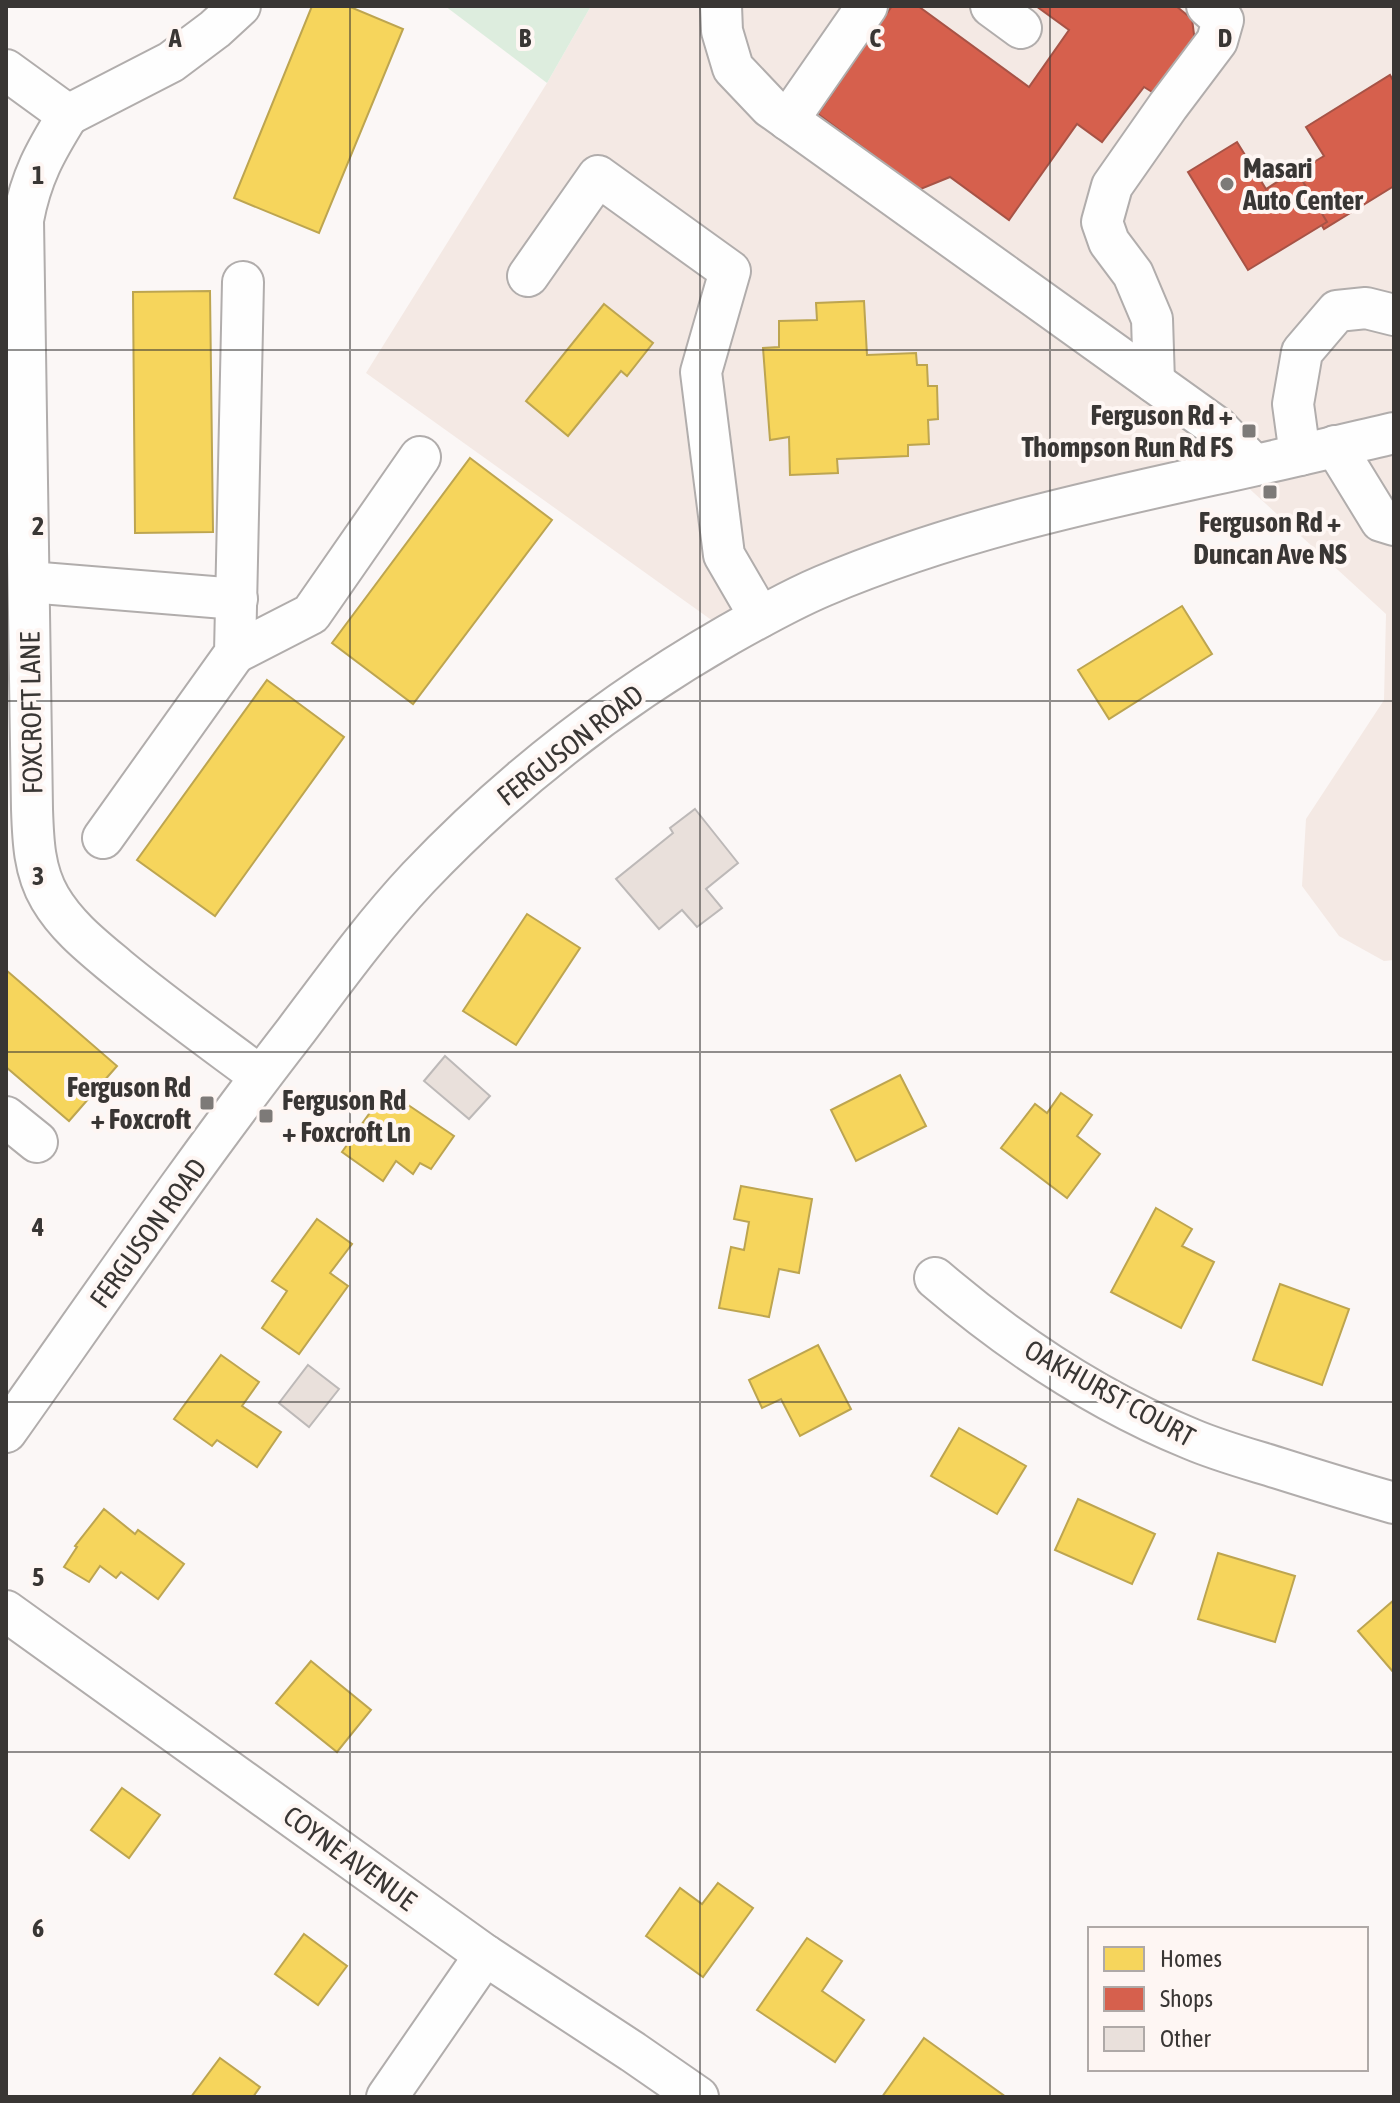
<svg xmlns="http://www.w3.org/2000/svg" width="1400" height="2103" font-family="'Asap Condensed',sans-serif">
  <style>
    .built { fill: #f4e9e4 }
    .green { fill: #ddedde }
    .homes { fill: #f6d55c; stroke: #bda550; stroke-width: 2 }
    .shops { fill: #d6604d; stroke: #a75346; stroke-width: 2 }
    .building { fill: #e9e0db; stroke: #bdb9b8; stroke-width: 2 }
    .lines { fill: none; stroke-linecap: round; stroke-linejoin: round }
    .minor-casing { stroke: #b1adac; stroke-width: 44 }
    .minor { stroke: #fefefe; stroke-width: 40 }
    .grid { fill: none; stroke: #393634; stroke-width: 2; stroke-opacity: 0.55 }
    .poi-dot { fill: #7d7a78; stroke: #fef6f3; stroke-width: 3 }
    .labels { text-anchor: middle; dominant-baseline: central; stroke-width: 8; stroke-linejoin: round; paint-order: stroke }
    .poi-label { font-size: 28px; font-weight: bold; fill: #393634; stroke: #fef6f3; text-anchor: start }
    .street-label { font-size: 28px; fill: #393634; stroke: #fef6f3 }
    .grid-label { font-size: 26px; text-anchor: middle; font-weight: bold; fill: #393634; stroke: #fef6f3; stroke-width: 8; stroke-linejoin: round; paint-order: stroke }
  </style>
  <rect width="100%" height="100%" fill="#fbf7f6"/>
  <path class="built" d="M591 6H1394V960L1384 961 1339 936 1302 886 1306 819 1384 700 1386 614 1230 471 1092 501 731 634 366 373 547 83Z"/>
  <path class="green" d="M445 6H591L547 83Z"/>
  <g class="homes">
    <path d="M312 6H348L403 29 319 233 234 198Z"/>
    <path d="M210 291 213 532 135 533 133 292Z"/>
    <path d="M864 301 867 355 916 353 917 365H927L928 386H937L938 419 928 420 929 444 908 445V456L837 459 838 473 790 475 789 437 770 440 763 348 779 347V321L817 320 816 303Z"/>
    <path d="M604 304 653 343 627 376 621 371 568 436 526 401Z"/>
    <path d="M470 458 552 520 413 704 332 643Z"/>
    <path d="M1182 606 1212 654 1109 719 1078 670Z"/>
    <path d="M267 680 344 737 215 916 137 860Z"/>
    <path d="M527 914 580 948 516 1045 463 1011Z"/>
    <path d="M6 970 117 1066 69 1121 6 1067Z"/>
    <path d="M900 1075 926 1126 856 1161 831 1110Z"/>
    <path d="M386 1090 454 1136 431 1169 420 1163 413 1174 396 1161 383 1181 342 1152Z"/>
    <path d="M1061 1093 1092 1115 1077 1136 1100 1154 1067 1198 1001 1148 1035 1104 1047 1113Z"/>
    <path d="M741 1186 812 1199 799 1273 779 1269 769 1317 719 1308 731 1247 744 1250 749 1222 734 1219Z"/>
    <path d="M1156 1208 1192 1229 1182 1246 1214 1262 1181 1328 1111 1292Z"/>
    <path d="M317 1219 352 1244 330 1273 348 1286 299 1354 262 1328 287 1291 272 1281Z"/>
    <path d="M1280 1284 1349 1309 1322 1385 1253 1360Z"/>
    <path d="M818 1345 851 1409 800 1436 781 1399 762 1408 749 1380Z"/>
    <path d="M221 1355 259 1382 242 1406 281 1432 257 1467 217 1440 212 1446 174 1419Z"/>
    <path d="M959 1428 1026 1466 997 1514 931 1476Z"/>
    <path d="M1078 1499 1155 1534 1132 1584 1055 1550Z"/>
    <path d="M104 1509 135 1534 138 1530 184 1564 158 1599 121 1572 116 1578 100 1566 89 1582 64 1567 77 1547 75 1546Z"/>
    <path d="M1218 1553 1295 1576 1275 1642 1198 1619Z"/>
    <path d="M1394 1600V1673L1358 1631Z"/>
    <path d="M311 1661 371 1710 337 1752 276 1703Z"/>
    <path d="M122 1788 160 1815 129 1858 91 1830Z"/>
    <path d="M718 1883 753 1908 703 1977 646 1936 680 1888 702 1904Z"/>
    <path d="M304 1934 347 1966 318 2005 275 1974Z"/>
    <path d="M807 1938 842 1961 822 1991 864 2020 835 2062 757 2010Z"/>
    <path d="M924 2038 1006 2097H882Z"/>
    <path d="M220 2058 260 2087 253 2097H191Z"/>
  </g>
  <g class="shops">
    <path d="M892 6H918L1029 87 1069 30 1036 6H1176L1192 19 1195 42 1157 95 1144 87 1102 142 1077 124 1009 220 950 177 911 193 891 180 897 173 818 114Z"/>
    <path d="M1390 75 1394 82V186L1324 229 1292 175 1324 156 1306 127Z"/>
    <path d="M1237 142 1266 189 1296 170 1327 222 1248 270 1188 172Z"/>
  </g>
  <g class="building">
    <path d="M695 809 738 863 706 889 722 908 697 927 682 910 659 929 616 879 673 833 670 828Z"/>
    <path d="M445 1056 490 1096 469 1119 424 1081Z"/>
    <path d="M308 1365 339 1389 309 1427 279 1403Z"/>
  </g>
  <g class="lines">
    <g class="minor-casing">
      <g id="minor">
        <path d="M721 6 722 31 733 68 770 107 1218 428 1254 465"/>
        <path d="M991 6 1021 28"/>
        <path d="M6 70 68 115"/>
        <path d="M68 115C45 152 31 177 23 220L32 809C33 840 34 871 50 898 67 927 93 947 118 968 164 1006 213 1041 260 1076"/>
        <path d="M68 115 171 62 215 29 240 6"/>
        <path d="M788 120 867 6"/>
        <path d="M528 276 598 176 730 271 701 372 724 555 760 617"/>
        <path d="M1154 382 1152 319 1133 274 1109 242 1102 222 1112 186 1168 106 1217 41 1223 20 1207 6"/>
        <path d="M1335 446 1381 521 1394 525"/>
        <path d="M1300 455 1293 404 1302 352 1337 311 1366 308 1394 315"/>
        <path d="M29 582 237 599"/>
        <path d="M235 653 311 614 420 457"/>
        <path d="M103 838 235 653 243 282"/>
        <path d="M6 1117 37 1142"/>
        <path d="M935 1278C1011 1343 1098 1401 1191 1439 1219 1451 1249 1459 1278 1468 1316 1480 1355 1492 1394 1503"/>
        <path d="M6 1432C101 1298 194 1162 295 1032 334 980 373 926 418 878 509 782 613 701 728 635 758 618 790 600 823 586 948 533 1079 504 1211 475 1272 462 1333 447 1394 433"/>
        <path d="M6 1611 485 1955 633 2052 698 2097"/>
        <path d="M387 2097 485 1955"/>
      </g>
    </g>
    <use href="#minor" class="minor"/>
  </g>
  <path class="grid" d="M350 6V2097M700 6V2097M1050 6V2097M6 350H1394M6 701H1394M6 1052H1394M6 1402H1394M6 1752H1394"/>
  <g class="poi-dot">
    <circle cx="1227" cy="184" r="8"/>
    <rect x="1241" y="423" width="16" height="16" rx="4"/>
    <rect x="1262" y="484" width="16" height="16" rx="4"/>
    <rect x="199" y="1095" width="16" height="16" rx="4"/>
    <rect x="258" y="1108" width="16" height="16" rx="4"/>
  </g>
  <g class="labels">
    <g class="poi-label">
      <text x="1243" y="168">Masari<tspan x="1243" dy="32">Auto Center</tspan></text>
      <text x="1233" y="415" text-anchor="end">Ferguson Rd +<tspan x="1233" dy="32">Thompson Run Rd FS</tspan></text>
      <text x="1270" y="522" text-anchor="middle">Ferguson Rd +<tspan x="1270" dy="32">Duncan Ave NS</tspan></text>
      <text x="191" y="1087" text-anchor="end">Ferguson Rd<tspan x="191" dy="32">+ Foxcroft</tspan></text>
      <text x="282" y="1100">Ferguson Rd<tspan x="282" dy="32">+ Foxcroft Ln</tspan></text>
    </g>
    <g class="street-label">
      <text transform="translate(31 713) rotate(-91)">FOXCROFT LANE</text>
      <text transform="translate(570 745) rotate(-38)">FERGUSON ROAD</text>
      <text transform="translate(148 1233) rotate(-54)">FERGUSON ROAD</text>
      <text transform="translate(1110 1393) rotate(29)">OAKHURST COURT</text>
      <text transform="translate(350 1858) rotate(36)">COYNE AVENUE</text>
    </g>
  </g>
  <g class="grid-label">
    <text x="175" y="47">A</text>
    <text x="525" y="47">B</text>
    <text x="875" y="47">C</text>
    <text x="1225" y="47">D</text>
    <text x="38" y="184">1</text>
    <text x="38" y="535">2</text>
    <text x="38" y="885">3</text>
    <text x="38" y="1236">4</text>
    <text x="38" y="1586">5</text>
    <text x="38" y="1937">6</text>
  </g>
  <rect width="1400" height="2103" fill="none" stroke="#393634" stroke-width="16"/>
  <rect x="1088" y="1927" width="280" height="144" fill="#fef6f3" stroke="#afa9a7" stroke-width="2"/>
  <rect x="1104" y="1947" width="40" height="24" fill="#f6d55c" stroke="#afa9a7" stroke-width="2"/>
  <text x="1160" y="1967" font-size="24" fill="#393634">Homes</text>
  <rect x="1104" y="1987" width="40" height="24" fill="#d6604d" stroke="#afa9a7" stroke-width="2"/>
  <text x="1160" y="2007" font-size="24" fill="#393634">Shops</text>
  <rect x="1104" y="2027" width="40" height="24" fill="#e9e0db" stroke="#afa9a7" stroke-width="2"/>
  <text x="1160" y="2047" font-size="24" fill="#393634">Other</text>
</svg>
